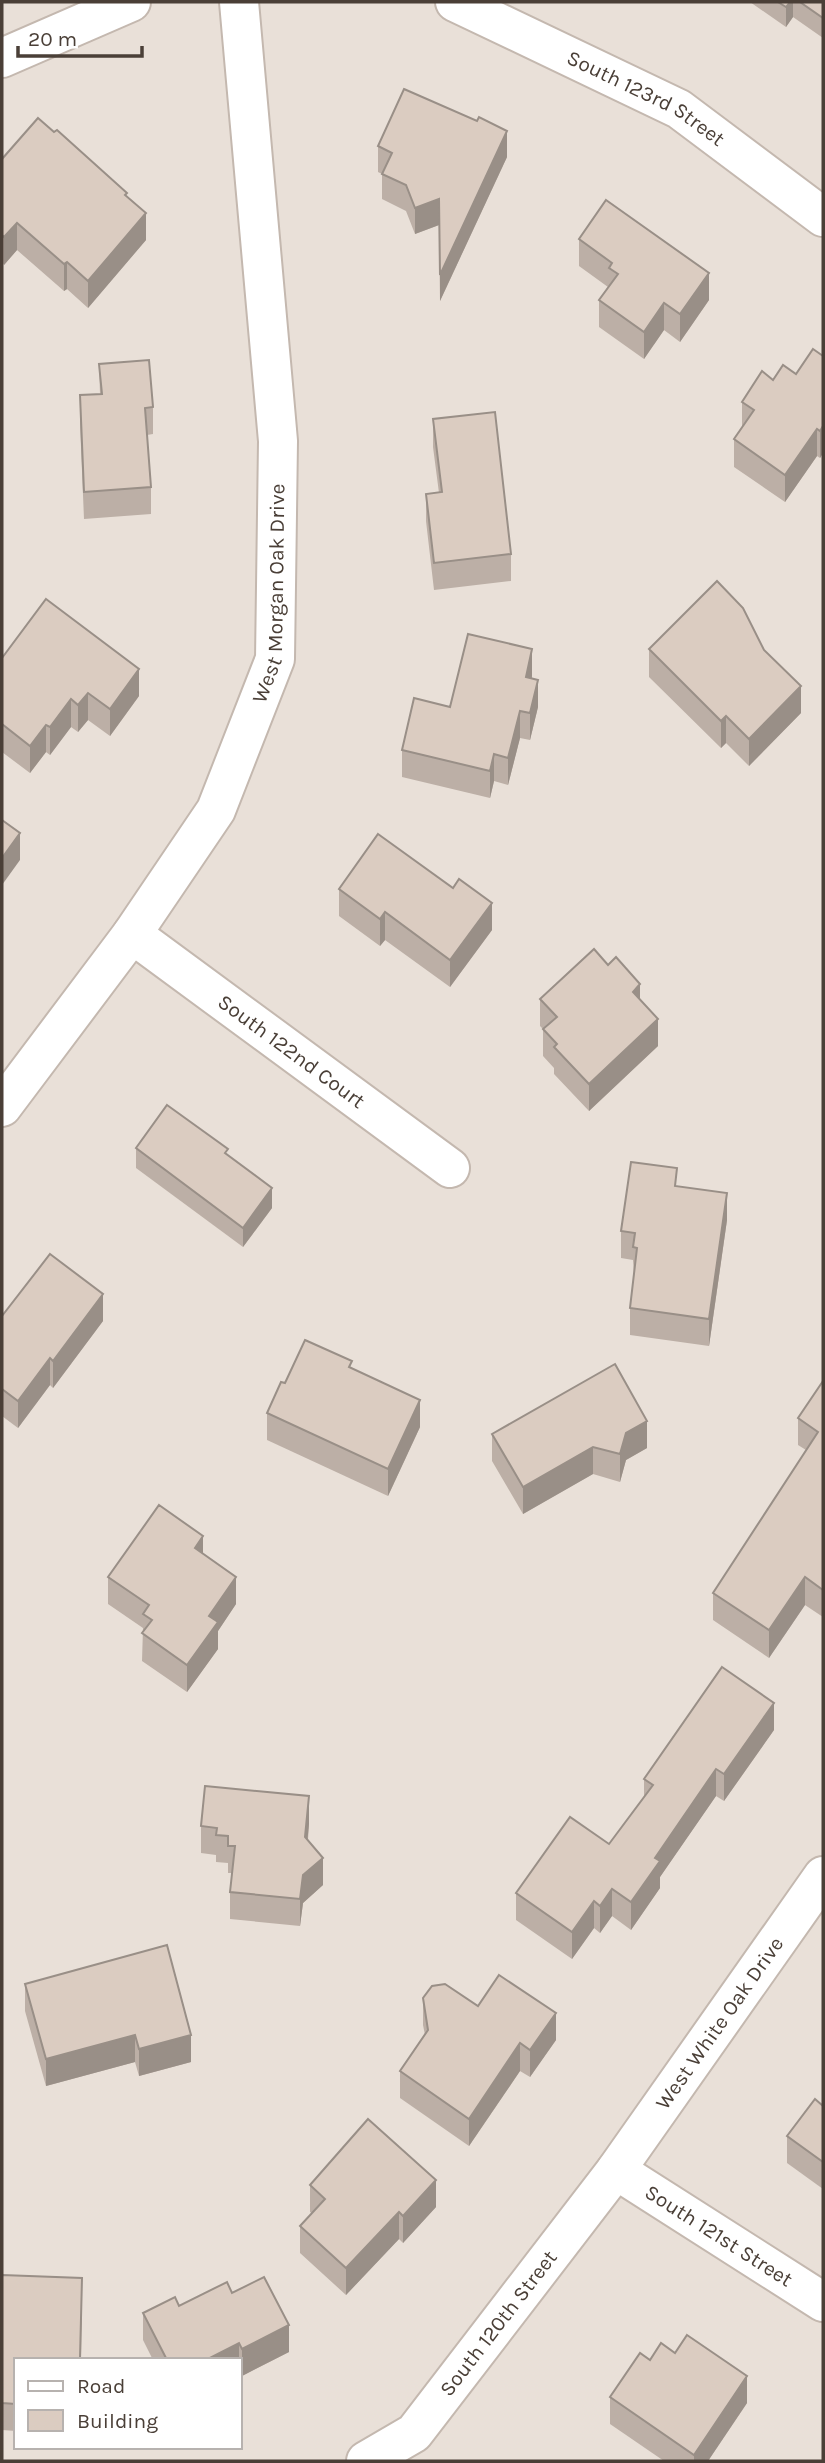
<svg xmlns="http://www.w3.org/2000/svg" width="825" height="2463" font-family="Karla,sans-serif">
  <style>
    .residential { fill: #e9e0d8; fill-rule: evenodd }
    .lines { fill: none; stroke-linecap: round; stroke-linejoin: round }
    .minor-casing { stroke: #c4b8af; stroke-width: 42 }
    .minor { stroke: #fff; stroke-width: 38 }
    .wall { fill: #bcafa6 }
    .shaded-wall { fill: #998f87 }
    .building { fill: #dbccc1; stroke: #998f87; stroke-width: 2 }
    .labels { text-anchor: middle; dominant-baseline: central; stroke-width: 6; stroke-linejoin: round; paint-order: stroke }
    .street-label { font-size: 21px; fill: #4a3f37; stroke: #fff }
  </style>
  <rect width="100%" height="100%" fill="#f5f0ea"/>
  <path class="residential" d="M2 2H823V2461H2ZM16 2360H240V2447H16Z"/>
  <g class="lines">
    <g class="minor-casing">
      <g id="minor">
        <path id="s1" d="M455 2 679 109 823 217"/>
        <path d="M2 58 131 2"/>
        <path id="s2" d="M132 934 450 1168"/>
        <path id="s3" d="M2 1107 132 934 216 810 275 659 278 441 239 2"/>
        <path id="s4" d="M616 2170 823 2302"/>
        <path id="s5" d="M366 2461 414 2433 616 2170 823 1876"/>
      </g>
    </g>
    <use href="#minor" class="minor"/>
  </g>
  <g class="wall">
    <path d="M750 2H823V38L793 17 786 27Z"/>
    <path d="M378 146 507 157 440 301 439 225 415 234 406 211 382 199V174L378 172Z"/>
    <path d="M2 159 127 197 146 240 88 308 67 289 64 291 17 250 4 265 2 262Z"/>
    <path d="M579 239 709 300 680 342 664 330 644 359 599 327V300L608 287 579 266Z"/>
    <path d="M823 356V453L820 458 817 456 785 502 734 467V439L742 428V402L773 380 796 374Z"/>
    <path d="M99 364 153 407V434L147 435 151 487V514L84 519 80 423V395L100 394Z"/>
    <path d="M433 419 511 554V581L434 590 426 521V494L439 493 433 447Z"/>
    <path d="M649 649 764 650 801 713 749 766 726 743 721 748 649 677Z"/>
    <path d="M2 658 139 696 110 736 88 720 78 732 71 727 50 755 46 752 30 773 2 752Z"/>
    <path d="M532 676V679L538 707 530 740 520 738 508 785 494 781 490 798 402 777V750L450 707Z"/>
    <path d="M339 889 492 930 450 987 385 940 380 946 339 916Z"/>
    <path d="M540 999 640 1000 658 1046 589 1111 554 1074V1068L543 1056V1029L540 1026Z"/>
    <path d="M136 1148 228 1155 272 1208 243 1247 136 1168Z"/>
    <path d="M677 1186 727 1220 709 1346 630 1335V1308L634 1275 633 1260 621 1258V1231Z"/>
    <path d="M2 1316 103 1321 53 1388 50 1385 18 1428 2 1416Z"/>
    <path d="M352 1368 420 1427 388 1496 267 1440V1413L285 1383Z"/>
    <path d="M823 1381V1617L805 1605 769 1658 713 1620V1593L806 1450 798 1445V1418Z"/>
    <path d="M492 1434 647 1448 626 1460 620 1482 593 1474 523 1514 492 1461Z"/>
    <path d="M203 1554 236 1604 218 1631V1649L187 1692 142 1661 143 1628 108 1604V1577Z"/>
    <path d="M774 1730 724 1801 716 1796 660 1877V1888L631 1930 612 1916 600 1933 594 1928 572 1959 516 1920V1893L609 1844 644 1797V1779Z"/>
    <path d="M309 1824 308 1840 323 1885 303 1903 300 1926 230 1919V1892L232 1873H228V1863L216 1862V1855L201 1853V1826Z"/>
    <path d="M25 1984 191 2062 139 2076 135 2062 46 2086 25 2011Z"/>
    <path d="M423 1998 478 2006 556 2040 530 2077 520 2071 469 2146 400 2098V2071L425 2035 423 2025Z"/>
    <path d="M823 2106V2189L787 2163V2136Z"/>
    <path d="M310 2185 436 2207 403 2243 399 2239 346 2295 300 2253V2226L312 2213 310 2212Z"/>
    <path d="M2 2275 82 2305 81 2360H16V2431L2 2430Z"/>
    <path d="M232 2293 289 2352 242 2376 240 2372V2360H153L143 2340V2313L179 2306Z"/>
    <path d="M650 2360 747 2403 708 2461H664L610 2424V2397Z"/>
  </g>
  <g class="shaded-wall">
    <path d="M790 2H793V17L786 27V7Z"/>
    <path d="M507 131V157L440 301V275Z"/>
    <path d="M439 199V225L415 234V208Z"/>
    <path d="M146 213V240L88 308V281Z"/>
    <path d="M17 223V250L4 265V237Z"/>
    <path d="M67 262V289L64 291V264Z"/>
    <path d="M709 273V300L680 342V314Z"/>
    <path d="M664 303V330L644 359V332Z"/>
    <path d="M823 426V453L820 458V431Z"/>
    <path d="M817 429V456L785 502V475Z"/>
    <path d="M532 649V676L526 704V677Z"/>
    <path d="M139 669V696L110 736V709Z"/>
    <path d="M538 680V707L530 740V713Z"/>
    <path d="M801 686V713L749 766V739Z"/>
    <path d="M88 693V720L78 732V705Z"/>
    <path d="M71 699V727L50 755V727Z"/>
    <path d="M520 711V738L508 785V758Z"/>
    <path d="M726 716V743L721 748V721Z"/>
    <path d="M46 725V752L30 773V746Z"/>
    <path d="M494 754V781L490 798V771Z"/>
    <path d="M20 833V860L2 885V858Z"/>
    <path d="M492 903V930L450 987V960Z"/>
    <path d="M385 912V940L380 946V919Z"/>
    <path d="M640 984V1011L633 992Z"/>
    <path d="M658 1019V1046L589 1111V1084Z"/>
    <path d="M272 1188V1208L243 1247V1228Z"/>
    <path d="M727 1193V1220L709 1346V1319Z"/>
    <path d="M103 1294V1321L53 1388V1361Z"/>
    <path d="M50 1358V1385L18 1428V1401Z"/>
    <path d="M420 1400V1427L388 1496V1469Z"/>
    <path d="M647 1421V1448L626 1460 620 1482V1454L626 1433Z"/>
    <path d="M593 1447V1474L523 1514V1487Z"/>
    <path d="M203 1536V1563L195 1548Z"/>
    <path d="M236 1577V1604L218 1631V1649L187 1692V1665L209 1616Z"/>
    <path d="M805 1577V1605L769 1658V1630Z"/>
    <path d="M774 1703V1730L724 1801V1774Z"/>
    <path d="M716 1769V1796L660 1877V1888L631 1930V1902L655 1858Z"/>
    <path d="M309 1796V1824L305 1864V1837Z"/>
    <path d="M323 1858V1885L303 1903 300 1926V1899L303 1875Z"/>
    <path d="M612 1889V1916L600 1933V1906Z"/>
    <path d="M594 1901V1928L572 1959V1932Z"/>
    <path d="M556 2013V2040L530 2077V2050Z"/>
    <path d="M135 2035V2062L46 2086V2059Z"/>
    <path d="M191 2035V2062L139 2076V2049Z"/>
    <path d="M520 2043V2071L469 2146V2119Z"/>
    <path d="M436 2180V2207L403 2243V2216Z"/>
    <path d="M399 2212V2239L346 2295V2268Z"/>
    <path d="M82 2278V2305L80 2360V2358Z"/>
    <path d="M289 2325V2352L242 2376V2349Z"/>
    <path d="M239 2343V2360H206Z"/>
    <path d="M747 2376V2403L708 2461H694V2455Z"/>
  </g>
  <g class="building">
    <path d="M778 2H790L786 7Z"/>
    <path d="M800 2H823V18Z"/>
    <path d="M404 89 477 121 479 117 507 131 440 275 439 199 415 208 406 185 382 174 392 153 378 146Z"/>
    <path d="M38 118 54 132 57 130 127 193 125 195 146 213 88 281 67 262 64 264 17 223 4 237 2 235V159Z"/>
    <path d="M606 200 709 273 680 314 664 303 644 332 599 300 618 274 609 268 612 263 579 239Z"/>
    <path d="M813 349 823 356V426L820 431 817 429 785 475 734 439 754 410 742 402 762 371 773 380 783 365 796 374Z"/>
    <path d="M149 360 153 407 145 408 151 487 84 492 80 395 102 394 99 364Z"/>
    <path d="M495 412 511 554 434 563 426 494 442 492 433 419Z"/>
    <path d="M717 581 743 608 764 650 801 686 749 739 726 716 721 721 649 649Z"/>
    <path d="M46 599 139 669 110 709 88 693 78 705 71 699 50 727 46 725 30 746 2 724V658Z"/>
    <path d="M468 634 532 649 526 677 538 680 530 713 520 711 508 758 494 754 490 771 402 750 414 698 450 707Z"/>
    <path d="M2 820 20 833 2 858Z"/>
    <path d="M378 834 453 888 459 879 492 903 450 960 385 912 380 919 339 889Z"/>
    <path d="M594 949 608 965 616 957 640 984 633 992 658 1019 589 1084 554 1047 557 1044 543 1029 557 1017 540 999Z"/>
    <path d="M167 1105 228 1149 225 1153 272 1188 243 1228 136 1148Z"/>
    <path d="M631 1162 677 1168 675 1186 727 1193 709 1319 630 1308 637 1248 633 1247 635 1233 621 1231Z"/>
    <path d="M50 1254 103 1294 53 1361 50 1358 18 1401 2 1389V1316Z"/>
    <path d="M305 1340 352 1361 349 1367 420 1400 388 1469 267 1413 281 1382 285 1383Z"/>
    <path d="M615 1364 647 1421 626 1433 620 1454 593 1447 523 1487 492 1434Z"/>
    <path d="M823 1381V1590L805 1577 769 1630 713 1593 818 1432 798 1418Z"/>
    <path d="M159 1505 203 1536 195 1548 236 1577 209 1616 218 1622 187 1665 142 1633 152 1620 143 1614 149 1605 108 1577Z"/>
    <path d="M722 1667 774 1703 724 1774 716 1769 655 1858 660 1861 631 1902 612 1889 600 1906 594 1901 572 1932 516 1893 570 1817 609 1844 653 1785 644 1779Z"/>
    <path d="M205 1786 309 1796 305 1837 323 1858 303 1875 300 1899 230 1892 235 1846H228V1836L216 1835 217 1828 201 1826Z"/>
    <path d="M167 1945 191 2035 139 2049 135 2035 46 2059 25 1984Z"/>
    <path d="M499 1975 556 2013 530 2050 520 2043 469 2119 400 2071 428 2030 423 1998 432 1986 445 1984 478 2006Z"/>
    <path d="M815 2099 823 2106V2162L787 2136Z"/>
    <path d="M368 2119 436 2180 403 2216 399 2212 346 2268 300 2226 325 2199 310 2185Z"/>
    <path d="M2 2275 82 2278 80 2358H61V2360H16V2404L2 2403Z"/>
    <path d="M264 2277 289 2325 242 2349 239 2343 206 2360H167L143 2313 175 2297 179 2306 227 2282 232 2293Z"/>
    <path d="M687 2335 747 2376 694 2455 610 2397 640 2353 650 2360 661 2343 675 2353Z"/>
  </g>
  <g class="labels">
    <g class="street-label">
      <text stroke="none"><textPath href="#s1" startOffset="214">South 123rd Street</textPath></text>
      <text stroke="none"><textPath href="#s3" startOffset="593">West Morgan Oak Drive</textPath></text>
      <text stroke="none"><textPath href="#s2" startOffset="198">South 122nd Court</textPath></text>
      <text stroke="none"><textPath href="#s5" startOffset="567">West White Oak Drive</textPath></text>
      <text stroke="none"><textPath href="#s4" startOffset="122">South 121st Street</textPath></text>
      <text stroke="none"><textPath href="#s5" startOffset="194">South 120th Street</textPath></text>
    </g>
  </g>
  <rect width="825" height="2463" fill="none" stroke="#4a3f37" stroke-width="7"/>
  <rect x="14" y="2358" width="228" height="91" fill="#ffffff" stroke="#b7b2af" stroke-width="2"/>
  <rect x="28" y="2381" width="35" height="10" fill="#ffffff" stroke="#b7b2af" stroke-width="2"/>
  <text x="77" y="2393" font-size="21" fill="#4a3f37">Road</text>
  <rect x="28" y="2410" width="35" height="21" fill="#dbccc1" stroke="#b7b2af" stroke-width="2"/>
  <text x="77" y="2428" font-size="21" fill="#4a3f37">Building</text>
  <path d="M18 46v10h124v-10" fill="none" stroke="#4a3f37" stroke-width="3.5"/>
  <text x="28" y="46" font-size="21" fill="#4a3f37" stroke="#ffffff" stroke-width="5" paint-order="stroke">20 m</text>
</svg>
